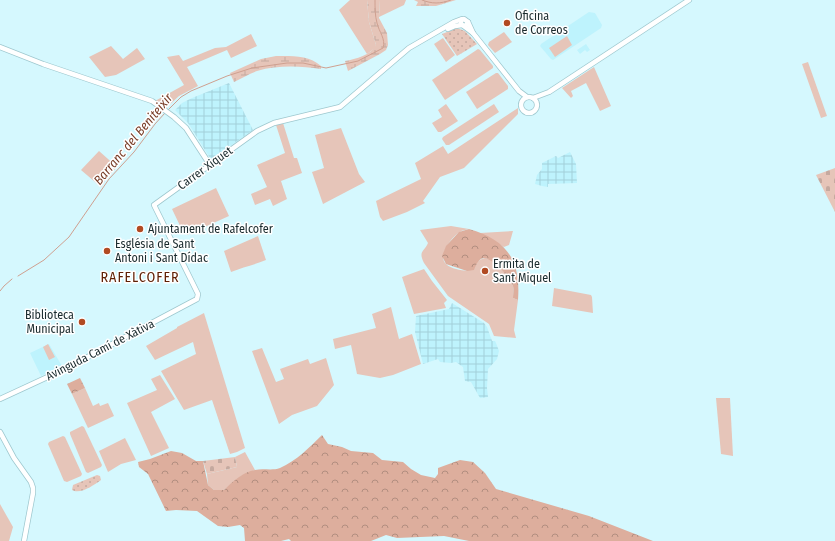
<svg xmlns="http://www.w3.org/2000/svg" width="835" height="541" font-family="'Fira Sans Condensed',sans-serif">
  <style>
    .built { fill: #bef3fd }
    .industrial { fill: url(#industrial-grid) }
    .green { fill: #e6c5b9 }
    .forest { fill: url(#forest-crowns) }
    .wetland { fill: url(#wetland-marsh) }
    .cemetery { fill: url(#cemetery-stones) }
    .park { fill: url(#park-dots) }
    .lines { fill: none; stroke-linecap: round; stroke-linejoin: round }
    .stream { stroke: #cfa090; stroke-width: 1 }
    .minor-casing { stroke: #9ec8cf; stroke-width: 6 }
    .minor { stroke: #fff; stroke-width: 4.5 }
    .poi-dot { fill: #b14a22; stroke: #fff; stroke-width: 1.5 }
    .labels { text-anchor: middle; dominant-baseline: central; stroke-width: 3; stroke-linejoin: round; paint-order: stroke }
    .poi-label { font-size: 12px; fill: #1a2b2e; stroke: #fff; text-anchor: start }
    .street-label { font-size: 12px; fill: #1a2b2e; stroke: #fff }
    .water-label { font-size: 13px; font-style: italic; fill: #783c26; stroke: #fff }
    .quarter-label { font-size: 14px; letter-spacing: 1px; fill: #5f1f04; stroke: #fff }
  </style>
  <defs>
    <pattern id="industrial-grid" width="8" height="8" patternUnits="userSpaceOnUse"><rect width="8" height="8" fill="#bef3fd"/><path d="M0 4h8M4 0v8" fill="none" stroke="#a3d0d9"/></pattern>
    <pattern id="forest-crowns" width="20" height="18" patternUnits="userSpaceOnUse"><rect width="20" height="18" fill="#ddae9d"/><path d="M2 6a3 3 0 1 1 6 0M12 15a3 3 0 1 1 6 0" fill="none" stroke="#b28e80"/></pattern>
    <pattern id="wetland-marsh" width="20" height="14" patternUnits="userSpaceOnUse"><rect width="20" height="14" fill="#e6c5b9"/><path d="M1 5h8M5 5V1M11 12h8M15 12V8" fill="none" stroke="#c5a99f"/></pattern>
    <pattern id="cemetery-stones" width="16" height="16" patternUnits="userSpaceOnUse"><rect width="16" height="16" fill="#e6c5b9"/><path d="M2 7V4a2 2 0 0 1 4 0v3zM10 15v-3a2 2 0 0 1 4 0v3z" fill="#c5a99f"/></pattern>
    <pattern id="park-dots" width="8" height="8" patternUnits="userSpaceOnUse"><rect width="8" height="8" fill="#e6c5b9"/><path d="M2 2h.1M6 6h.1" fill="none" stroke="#c5a99f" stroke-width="1.8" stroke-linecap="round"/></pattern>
  </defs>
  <rect width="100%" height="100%" fill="#d5f8fe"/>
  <g class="built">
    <path d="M589 12 595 13 602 25 601 28 553 60 551 59 540 46 541 44Z"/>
    <path d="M586 44 590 50 587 52 585 50 580 54 577 50Z"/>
    <path d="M49 344 62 366 41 376 30 353Z"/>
  </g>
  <g class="industrial">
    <path d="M229 83 253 130 213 158H210L188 123 175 110 182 103 192 98Z"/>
    <path d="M570 152 576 164 577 183 548 184V187L542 186 535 184 537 175 542 169V163L556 156 558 158Z"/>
    <path d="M452 303 484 323 487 327 492 341H495L496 343 499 351 497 359 488 369 487 388 488 397 480 398 471 382 465 381 463 367 456 362 451 363 440 362 438 359 423 364 415 332 416 316 449 309Z"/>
  </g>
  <g class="green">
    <path d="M350 0H367L369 22 376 45 375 48 367 54 339 10Z"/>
    <path d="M380 0H406L404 5 379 17Z"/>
    <path d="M504 32 512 42 495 53 488 45 489 42Z"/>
    <path d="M251 34 257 46 231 58 227 50 187 67 198 86 179 96 166 108 155 101 184 85 167 57 179 55 183 61 215 48 226 47Z"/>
    <path d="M567 36 572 45 555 57 549 48Z"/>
    <path d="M443 38 455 55 446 62 434 44Z"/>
    <path d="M111 46 123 59 137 48 145 59 116 75 105 77 89 57Z"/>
    <path d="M478 49 480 50 493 66V68L445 100 432 80Z"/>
    <path d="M808 62 827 116 821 118 802 64Z"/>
    <path d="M594 67 611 106 600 111 586 83 571 91 573 96 571 98 562 88Z"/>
    <path d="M496 73H498L508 86V89L477 109 466 92Z"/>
    <path d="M446 104 458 121 441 132H438L432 123 442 117 438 110Z"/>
    <path d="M494 104 499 112 449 145H446L442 139 443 137Z"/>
    <path d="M518 108V114L464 168 440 177 423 201 425 203 407 212 383 221 380 217 376 201 421 179 415 163 443 146 448 154Z"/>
    <path d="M283 123 294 158H297L302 173 281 181 287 199 273 206 270 199 255 205 251 194 267 187 257 165 285 153 276 125Z"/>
    <path d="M341 128 359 174 365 182 323 204 312 172 324 168 315 135Z"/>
    <path d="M99 151 117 167 107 177 101 187 81 170Z"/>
    <path d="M216 188 229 216 187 235V233L184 234 172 209Z"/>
    <path d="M451 226 469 229C466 230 462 230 460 232 452 236 437 256 446 264 451 269 461 270 467 271 472 268 478 259 485 258 493 258 511 278 513 286 514 289 513 295 513 298L518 300 514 330 516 338 494 336 489 324 448 296 424 263C418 251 424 252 428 243L420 230Z"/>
    <path d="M513 231 509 245 504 247 480 233Z"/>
    <path d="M258 236 266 260C254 265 243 267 231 272L224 251Z"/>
    <path d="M424 269 432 281 447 300 444 303 446 308 414 314 402 277Z"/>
    <path d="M554 288 591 295 592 297 593 313 552 306Z"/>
    <path d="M391 307 399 339 412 334 421 364 393 375 380 378 357 374 351 345 335 349 333 339 376 328 372 314Z"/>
    <path d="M204 313 245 448 237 452 230 454 212 400 184 410 161 371 196 354 193 342 155 360 146 346 177 328V327Z"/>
    <path d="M48 344 55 357 49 360 43 347Z"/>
    <path d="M262 348 276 382 284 379 280 369 308 359 310 364 326 358 334 385 317 406 292 415 279 424 252 351Z"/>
    <path d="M160 375 175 399 151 412 169 448 151 456 127 403 157 390 151 379Z"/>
    <path d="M85 388 93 406 99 403 100 406 108 403 114 416 88 428 72 394Z"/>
    <path d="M716 398H730L733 456 721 454Z"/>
    <path d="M82 426 84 427 102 465 101 467 88 473 86 472 70 434V432Z"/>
    <path d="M63 436 65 437 82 474 81 476 67 482 64 481 48 444 49 442Z"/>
    <path d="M125 438 136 460 121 464 108 472 99 451Z"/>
    <path d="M245 452 255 470 241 476 224 490H214L208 485 207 474 237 467 235 457Z"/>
    <path d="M0 504 13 527 9 541H0Z"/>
  </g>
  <g class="forest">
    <path d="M469 229C507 240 521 260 518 300L513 298C513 295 514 289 513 286 511 278 492 258 484 258 478 259 476 265 474 270L467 271 446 264 442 256 446 246 459 232Z"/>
    <path d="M80 378 85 388 72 394 67 384Z"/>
    <path d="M322 435 328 444 342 447 351 451 373 453 382 460 403 462 411 469 421 475 435 478 438 474V468L460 460 473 462 485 473 496 489 589 516 653 541H469L444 536 397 538 386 535 371 541H291L289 539 281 541H245L244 528 240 525 228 527 218 526 197 511 176 510 166 511 148 474 139 467 138 462 150 459 171 451 182 453 196 461H203L208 485 214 490H224C232 482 243 472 255 470 263 468 272 471 280 468 296 461 310 447 322 435Z"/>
  </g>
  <g class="wetland">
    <path d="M367 0H380L379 18 387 33 388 45 386 50 380 54 348 71 345 61C356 59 371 55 376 45L369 22Z"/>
    <path d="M414 0H456L436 6H416L418 2Z"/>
    <path d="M276 56C292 56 309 55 321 66V69C300 66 278 65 257 71 249 74 242 78 234 82L230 73 261 59Z"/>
  </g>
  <g class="cemetery">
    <path d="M835 168V212L816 175Z"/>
    <path d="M235 457 237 467 207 474 203 461Z"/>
  </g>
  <g class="park">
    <path d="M457 28 465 31 477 44 457 56 442 34Z"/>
    <path d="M97 475 100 476 101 480C94 485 80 495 72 490L73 485Z"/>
  </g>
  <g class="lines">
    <g class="stream">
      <path d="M422 0C432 4 440 4 451 0"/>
      <path d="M167 111 181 97 191 91 227 76 252 68 287 63H303L326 68 358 61 383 48C386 39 379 32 377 23 375 16 375 8 375 0"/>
      <path d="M18 276 44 260 69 237 109 179 134 152 155 124 165 113"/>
      <path d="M0 291 4 286 12 279"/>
    </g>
    <g class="minor-casing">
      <g id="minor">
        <path d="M468 22 473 33 519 91 527 97"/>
        <path d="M464 26 466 25 468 22 464 19 461 20V24L473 33"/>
        <path d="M448 29 455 26 462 25"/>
        <path d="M0 47 43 64 152 101 174 117 186 128 210 165"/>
        <circle cx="529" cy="105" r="8"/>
        <path d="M533 98 549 92 689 0"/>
        <path d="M0 399 67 368 197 299 198 294 154 205 257 131 274 123 340 107 409 48 454 22 462 19"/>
        <path d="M0 432 14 458 31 482 33 488V493L24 541"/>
      </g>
    </g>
    <use href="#minor" class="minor"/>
  </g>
  <g class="poi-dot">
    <circle cx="507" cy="23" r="4"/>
    <circle cx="140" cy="229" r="4"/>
    <circle cx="107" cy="251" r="4"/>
    <circle cx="485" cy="271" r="4"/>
    <circle cx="82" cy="322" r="4"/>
  </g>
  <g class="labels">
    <g class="poi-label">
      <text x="515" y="16">Oficina<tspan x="515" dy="14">de Correos</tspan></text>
      <text x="148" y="229">Ajuntament de Rafelcofer</text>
      <text x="115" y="244">Església de Sant<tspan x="115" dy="14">Antoni i Sant Dídac</tspan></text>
      <text x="493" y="264">Ermita de<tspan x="493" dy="14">Sant Miquel</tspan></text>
      <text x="74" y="315" text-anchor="end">Biblioteca<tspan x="74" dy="14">Municipal</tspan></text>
    </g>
    <g class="street-label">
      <text transform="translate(205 168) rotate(-36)">Carrer Xiquet</text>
      <text transform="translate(100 350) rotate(-27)">Avinguda Camí de Xàtiva</text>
    </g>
    <g class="water-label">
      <text transform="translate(133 139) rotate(-50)">Barranc del Beniteixir</text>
    </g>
    <g class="quarter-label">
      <text x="140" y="277">RAFELCOFER</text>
    </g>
  </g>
</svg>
